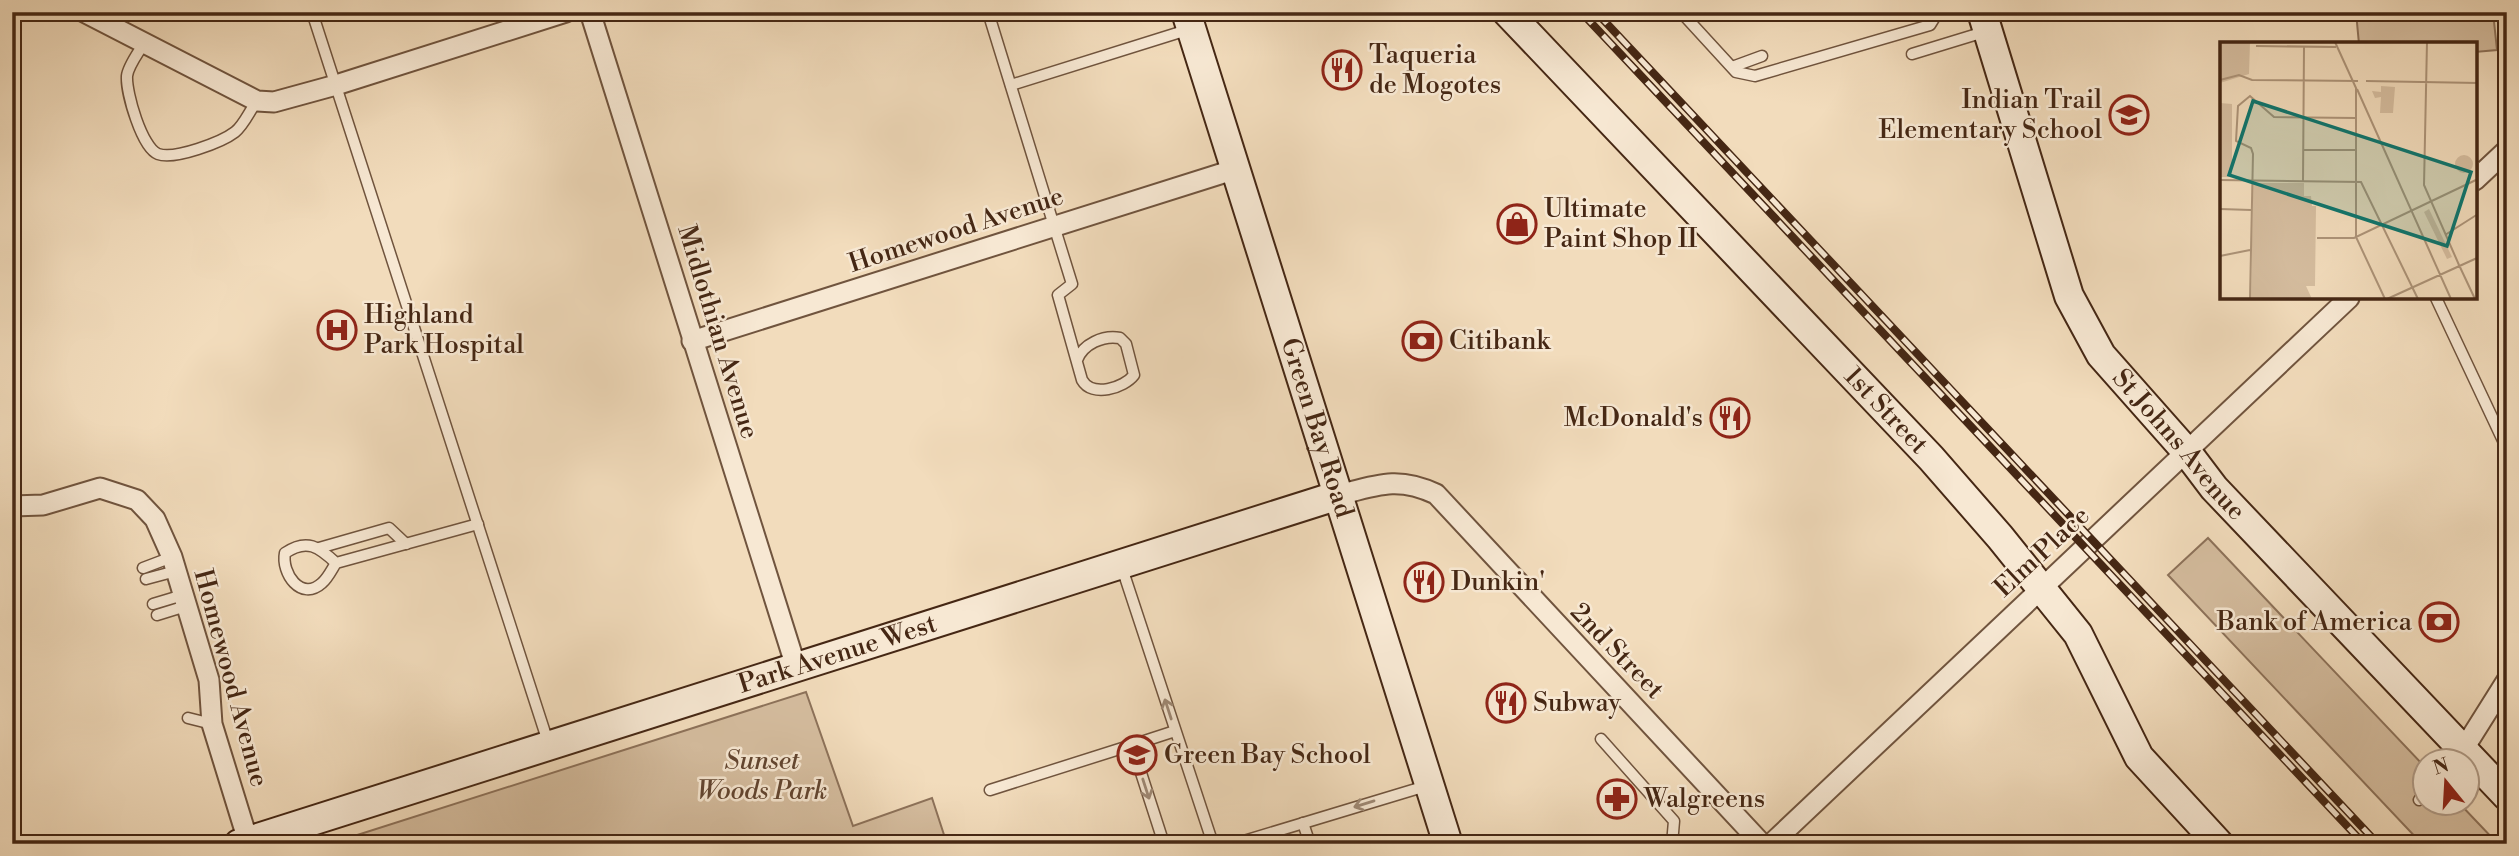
<svg xmlns="http://www.w3.org/2000/svg" width="2519" height="856" font-family="'Libre Bodoni',serif">
  <style>
    .green { fill: #d5bd9f; stroke: #8d725a; stroke-width: 2 }
    .lines { fill: none; stroke-linecap: round; stroke-linejoin: round }
    .lane-casing { stroke: #70543e; stroke-width: 13 }
    .street-casing { stroke: #70543e; stroke-width: 23 }
    .secondary-casing { stroke: #452714; stroke-width: 32 }
    .lane { stroke: #f7e8d3; stroke-width: 10 }
    .street { stroke: #f7e8d3; stroke-width: 19 }
    .secondary { stroke: #f7e8d3; stroke-width: 28 }
    .rail-casing { stroke: #452714; stroke-width: 8 }
    .rail { stroke: #f7e8d3; stroke-width: 5; stroke-dasharray: 16; stroke-linecap: butt }
    .oneway { stroke: #9e8874 }
    .labels { text-anchor: middle; dominant-baseline: central; stroke-width: 5; stroke-linejoin: round; paint-order: stroke }
    .poi-label { font-size: 26px; fill: #452714; stroke: #f7e8d3; text-anchor: start }
    .street-label { font-size: 26px; fill: #452714; stroke: #f7e8d3 }
    .park-label { font-size: 26px; font-style: italic; fill: #624530; stroke: #f7e8d3 }
    .inset-road { fill: none; stroke: #ad9479; stroke-width: 2 }
    .view { fill: #0f766e; fill-opacity: 0.15; stroke: #0f766e; stroke-width: 3.5 }
    .inset-edge { fill: none; stroke: #452714; stroke-width: 3.5 }
  </style>
  <rect width="100%" height="100%" fill="#f2dcbc"/>
  <filter id="stains"><feTurbulence type="fractalNoise" baseFrequency=".00286" numOctaves="4"/><feColorMatrix values="0 0 0 0 .2 0 0 0 0 .09 0 0 0 0 .02 0 0 0 .5 -.17"/></filter>
  <radialGradient id="worn" r=".72"><stop offset=".6" stop-color="#630" stop-opacity="0"/><stop offset="1" stop-color="#630" stop-opacity=".3"/></radialGradient>
  <g class="green">
    <path d="M2356 12H2493L2497 50 2475 52V44H2359Z"/>
    <path d="M2208 538 2424 766V804H2460L2498 844H2422L2168 575Z"/>
    <path d="M806 692 853 826 932 798 947 844H329Z"/>
  </g>
  <g class="lines">
    <g class="lane-casing">
      <g id="lane">
        <path d="M312 12 548 742"/>
        <path d="M988 12 1072 284 1058 295 1082 380C1092 398 1124 388 1134 375L1126 344 1120 338C1103 335 1083 344 1077 360"/>
        <path d="M1681 12 1736 72 1755 76 1930 25 1938 12"/>
        <path d="M1899 15 1909 12"/>
        <path d="M144 43C139 52 128 66 127 76 126 93 142 148 158 154 175 160 222 142 235 132 244 125 250 110 257 101"/>
        <path d="M1912 54 1984 32"/>
        <path d="M1732 67 1762 56"/>
        <path d="M1011 85 1187 30"/>
        <path d="M2436 298 2507 449"/>
        <path d="M319 548 389 528 406 544"/>
        <path d="M336 563C332 569 328 578 322 583 301 602 281 573 285 553 307 538 319 547 336 563L478 524"/>
        <path d="M1121 565 1213 844"/>
        <path d="M143 568 172 557"/>
        <path d="M146 579 176 571"/>
        <path d="M153 604 183 595"/>
        <path d="M157 615 186 606"/>
        <path d="M188 718 212 724"/>
        <path d="M1601 739 1674 821 1672 844"/>
        <path d="M990 790 1132 745"/>
        <path d="M2419 800 2424 793"/>
        <path d="M1303 823 1310 844"/>
        <path d="M1164 844 1132 745 1175 731"/>
        <path d="M1234 844 1426 786"/>
      </g>
    </g>
    <g class="street-casing">
      <g id="street">
        <path d="M84 12 257 101 274 102 336 85 566 12"/>
        <path d="M590 12 796 667"/>
        <path d="M2475 180 2507 150"/>
        <path d="M692 341 1236 169"/>
        <path d="M1339 495C1377 485 1398 476 1436 494L1762 844"/>
        <path d="M12 506 43 505 100 488 137 500 155 519 172 557 209 680 212 724 249 844"/>
        <path d="M2463 750 2507 680"/>
        <path d="M1771 844 2349 298"/>
      </g>
    </g>
    <g class="secondary-casing">
      <g id="secondary">
        <path id="s1" d="M1186 12 1448 844"/>
        <path id="s2" d="M1507 12 1931 458 2000 537 2078 634 2139 757 2219 844"/>
        <path id="s3" d="M1982 12 2069 296 2101 355 2186 451 2214 488 2507 796"/>
        <path id="s4" d="M239 844 1339 495"/>
      </g>
    </g>
    <use href="#lane" class="lane"/>
    <use href="#street" class="street"/>
    <use href="#secondary" class="secondary"/>
    <g class="rail-casing">
      <g id="rail">
        <path d="M1581 12 2364 844"/>
        <path d="M1596 12 2378 844"/>
      </g>
    </g>
    <use href="#rail" class="rail"/>
  </g>
  <defs><path id="oneway-shaft" d="M-6 0H5M1.5-3L5.5 0L1.5 3" fill="none" stroke-width="1.6" stroke-linecap="round" stroke-linejoin="round" transform="scale(1.75)"/></defs>
  <g class="oneway">
    <use href="#oneway-shaft" transform="translate(1168 709) rotate(-108)"/>
    <use href="#oneway-shaft" transform="translate(1146 789) rotate(72)"/>
    <use href="#oneway-shaft" transform="translate(1364 804) rotate(163)"/>
  </g>
  <defs>
    <g id="restaurant-ring" transform="scale(2.0125)"><circle r="9.5" fill="#f7e8d3" stroke="#8f2418" stroke-width="1.5"/><path d="M-5-6h1v4h1v-4h1v4h1v-4h1v5L-1.5 .5V6h-2V.5L-5-1ZM5-6V6H3V1.5H1.5Q1.5-4 5-6Z" fill="#8f2418"/></g>
    <g id="school-ring" transform="scale(2.0125)"><circle r="9.5" fill="#f7e8d3" stroke="#8f2418" stroke-width="1.5"/><path d="M0-5L7-2L0 1L-7-2ZM-4 1L0 2.5L4 1V4Q0 6-4 4Z" fill="#8f2418"/></g>
    <g id="shop-ring" transform="scale(2.0125)"><circle r="9.5" fill="#f7e8d3" stroke="#8f2418" stroke-width="1.5"/><path d="M-5-2.5h2.3a2.7 3.5 0 0 1 5.4 0H5L5.5 6h-11ZM-1.5-2.5h3a1.5 2.3 0 0 0-3 0Z" fill="#8f2418"/></g>
    <g id="hospital-ring" transform="scale(2.0125)"><circle r="9.5" fill="#f7e8d3" stroke="#8f2418" stroke-width="1.5"/><path d="M-5-5h3v3.5h4V-5h3V5h-3V1.5h-4V5h-3Z" fill="#8f2418"/></g>
    <g id="bank-ring" transform="scale(2.0125)"><circle r="9.5" fill="#f7e8d3" stroke="#8f2418" stroke-width="1.5"/><path d="M-6-4H6V4H-6ZM0-2.3a2.3 2.3 0 1 0 0 4.6a2.3 2.3 0 1 0 0-4.6Z" fill="#8f2418"/></g>
    <g id="pharmacy-ring" transform="scale(2.0125)"><circle r="9.5" fill="#f7e8d3" stroke="#8f2418" stroke-width="1.5"/><path d="M-2-6h4v4h4v4h-4v4h-4v-4h-4v-4h4Z" fill="#8f2418"/></g>
  </defs>
  <g fill-rule="evenodd">
    <use href="#restaurant-ring" x="1342" y="70"/>
    <use href="#school-ring" x="2129" y="115"/>
    <use href="#shop-ring" x="1517" y="224"/>
    <use href="#hospital-ring" x="337" y="330"/>
    <use href="#bank-ring" x="1422" y="341"/>
    <use href="#restaurant-ring" x="1730" y="418"/>
    <use href="#restaurant-ring" x="1424" y="582"/>
    <use href="#bank-ring" x="2439" y="622"/>
    <use href="#restaurant-ring" x="1506" y="703"/>
    <use href="#school-ring" x="1137" y="755"/>
    <use href="#pharmacy-ring" x="1617" y="799"/>
  </g>
  <g class="labels">
    <g class="poi-label">
      <text x="1369" y="55">Taqueria<tspan x="1369" dy="30">de Mogotes</tspan></text>
      <text x="2102" y="100" text-anchor="end">Indian Trail<tspan x="2102" dy="30">Elementary School</tspan></text>
      <text x="1544" y="209">Ultimate<tspan x="1544" dy="30">Paint Shop II</tspan></text>
      <text x="364" y="315">Highland<tspan x="364" dy="30">Park Hospital</tspan></text>
      <text x="1449" y="341">Citibank</text>
      <text x="1703" y="418" text-anchor="end">McDonald's</text>
      <text x="1451" y="582">Dunkin'</text>
      <text x="2412" y="622" text-anchor="end">Bank of America</text>
      <text x="1533" y="703">Subway</text>
      <text x="1164" y="755">Green Bay School</text>
      <text x="1644" y="799">Walgreens</text>
    </g>
    <g class="street-label">
      <text transform="translate(956 230) rotate(-18)">Homewood Avenue</text>
      <text transform="translate(718 332) rotate(73)">Midlothian Avenue</text>
      <text stroke="none"><textPath href="#s2" startOffset="550">1st Street</textPath></text>
      <text stroke="none"><textPath href="#s1" startOffset="436">Green Bay Road</textPath></text>
      <text stroke="none"><textPath href="#s3" startOffset="483">St Johns Avenue</textPath></text>
      <text transform="translate(2042 552) rotate(-43)">Elm Place</text>
      <text transform="translate(1617 651) rotate(46)">2nd Street</text>
      <text stroke="none"><textPath href="#s4" startOffset="628">Park Avenue West</textPath></text>
      <text transform="translate(231 678) rotate(75)">Homewood Avenue</text>
    </g>
    <g class="park-label">
      <text x="762" y="761">Sunset<tspan x="762" dy="30">Woods Park</tspan></text>
    </g>
  </g>
  <g transform="translate(2220 42)">
    <rect width="257" height="257" fill="#f2dcbc"/>
    <path d="M0 0H30L29 32 0 41ZM161 44 175 45 173 71H160L161 55 155 56 152 49 161 50ZM0 61 12 62V135H0ZM235 122a9 9 0 1 1 18 0a9 9 0 1 1-18 0ZM33 141H84V154H91L92 164H96L95 244H86L92 257H31ZM209 167 232 215 227 217 204 170Z" fill="#d5bd9f"/>
    <path class="inset-road" d="M115 0 136 46V195L165 257M207 0 204 143 239 223M36 4 116 5M0 38 19 33 32 38 138 39M146 39 258 41M137 47 231 257M84 108H135M0 138 141 140 198 257M83 139 84 5M0 167 31 168M225 193 258 172M97 196H134L258 137M0 214 30 208M239 223 255 257M30 257 33 112 31 106 16 99 18 64 30 54 54 75 136 76M167 257 257 216 258 120"/>
    <path class="view" d="M33 59 251 130 227 204 9 133Z"/>
    <rect width="257" height="257" class="inset-edge"/>
  </g>
  <rect width="2519" height="856" fill="none" stroke="#f2dcbc" stroke-width="42"/>
  <rect x="14" y="14" width="2491" height="828" fill="none" stroke="#452714" stroke-width="3.5"/>
  <rect x="21" y="21" width="2477" height="814" fill="none" stroke="#452714" stroke-width="2"/>
  <g transform="translate(2446 782) rotate(342)"><circle r="33" fill="#f7e8d3" stroke="#b09b87" stroke-width="2"/>
  <path d="M0-5L12 26L0 18L-12 26Z" fill="#8f2418"/>
  <text y="-10" font-size="19" font-weight="bold" text-anchor="middle" fill="#452714">N</text>
  </g>
  <rect width="100%" height="100%" filter="url(#stains)"/>
  <rect width="100%" height="100%" fill="url(#worn)"/>
</svg>
